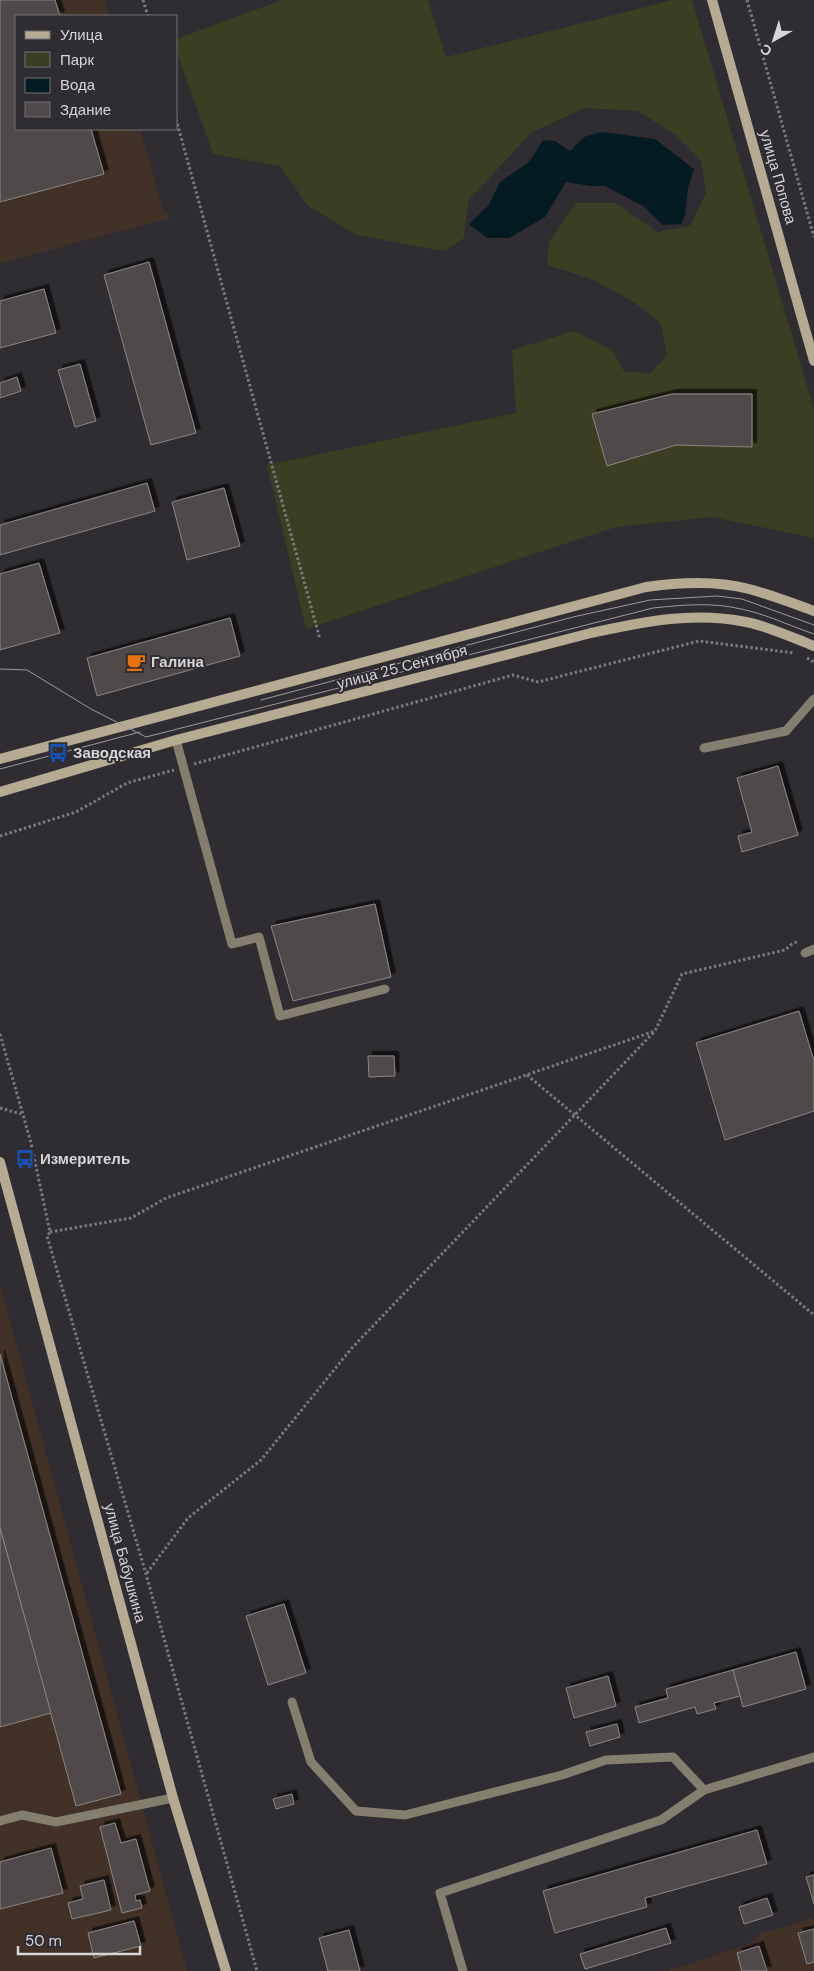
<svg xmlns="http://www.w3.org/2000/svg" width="814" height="1971" font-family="'DM Sans',sans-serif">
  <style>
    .industrial { fill: #423127 }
    .green { fill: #3b3e23 }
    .water { fill: #041b21 }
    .building { fill: #4f4a49; stroke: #8a8584; filter: url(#shadow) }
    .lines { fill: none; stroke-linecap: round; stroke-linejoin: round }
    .path { stroke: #7b797d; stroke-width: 3; stroke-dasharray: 2.5 2.5; stroke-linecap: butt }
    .lane { stroke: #847e6e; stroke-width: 9 }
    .secondary { stroke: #b4ab92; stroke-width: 10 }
    .tram { stroke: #9c9a9e; stroke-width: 1 }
    .labels { text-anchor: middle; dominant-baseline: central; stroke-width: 4; stroke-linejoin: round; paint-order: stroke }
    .street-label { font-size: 15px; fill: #d6d5d8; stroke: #2f2d31 }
    .poi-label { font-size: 15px; font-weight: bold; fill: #d6d5d8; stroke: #2f2d31; text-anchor: start }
  </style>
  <defs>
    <filter id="shadow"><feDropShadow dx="4.5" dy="-4.5" stdDeviation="0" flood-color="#0009"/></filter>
  </defs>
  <rect width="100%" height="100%" fill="#2f2d31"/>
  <g class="industrial">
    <path d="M0 0H104L109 16H16V129H140L164 213H168L170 218 0 263Z"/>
    <path d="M0 1284 168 1901 187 1971H0Z"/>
    <path d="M814 1918V1971H668L751 1943 759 1934Z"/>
  </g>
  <path class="green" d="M282 0H428L446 57 673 0H692L814 409V538L712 517 616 527 306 629 267 465 516 413 512 350 574 331 611 349 624 371 650 374 667 355 661 324 635 303 594 280 547 265 549 242 576 203H616L657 232 690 226 706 193 701 161 676 135 638 111 584 108 531 133 468 201 464 238 444 251 356 235 307 205 280 166 213 154 176 50V39Z"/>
  <path class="water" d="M602 132 655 139 694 169 688 188 685 216 681 224 663 225 643 206 605 186H591L566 182 545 217 509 238H487L469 224 488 206 500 182 530 161 543 140 555 141 570 151 584 137Z"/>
  <g class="building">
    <path d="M0 0H55L60 16H16V129H91L104 174 0 202Z"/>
    <path d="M149 262 196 433 151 445 104 275Z"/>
    <path d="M44 289 56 333 0 348V301Z"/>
    <path d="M80 364 96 421 75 427 58 370Z"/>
    <path d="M17 377 21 391 0 398V383Z"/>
    <path d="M672 394H752V447L676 445 607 466 592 414Z"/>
    <path d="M147 483 155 511 0 555V525Z"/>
    <path d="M224 488 240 546 187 560 172 502Z"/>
    <path d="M39 563 60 633 0 650V574Z"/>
    <path d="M230 618 240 656 97 696 87 658Z"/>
    <path d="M778 766 798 835 742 852 738 836 752 832 737 778Z"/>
    <path d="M375 904 391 977 293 1001 271 926Z"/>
    <path d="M799 1011 814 1061V1111L725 1140 696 1043Z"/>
    <path d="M368 1056H394L395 1076 369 1077Z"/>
    <path d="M0 1354 121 1794 76 1806 0 1528Z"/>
    <path d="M0 1528 51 1713 0 1727Z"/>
    <path d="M284 1604 306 1673 268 1685 246 1616Z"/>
    <path d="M796 1652 806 1689 743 1707 733 1670Z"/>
    <path d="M733 1670 740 1696 714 1703 716 1709 697 1714 695 1707 639 1723 635 1707 668 1698 666 1689Z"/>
    <path d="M608 1676 616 1706 574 1718 566 1688Z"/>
    <path d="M617 1724 620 1737 590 1746 586 1732Z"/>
    <path d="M292 1794 294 1804 276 1809 273 1799Z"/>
    <path d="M115 1823 121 1843 136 1839 150 1891 135 1895 136 1901 140 1900 142 1908 122 1913 100 1827Z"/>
    <path d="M757 1830 767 1864 645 1898 647 1907 555 1933 543 1891Z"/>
    <path d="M51 1848 63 1893 0 1909V1862Z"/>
    <path d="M814 1875V1904L806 1877Z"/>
    <path d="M104 1880 111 1910 72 1919 68 1903 83 1899 80 1886Z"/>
    <path d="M767 1898 773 1915 744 1924 739 1907Z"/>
    <path d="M134 1921 141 1946 94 1958 88 1933Z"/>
    <path d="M666 1928 671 1943 585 1969 580 1954Z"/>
    <path d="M814 1929V1962L807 1964 798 1933Z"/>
    <path d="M349 1930 360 1971H328L319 1938Z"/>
    <path d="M759 1946 767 1971H742L737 1953Z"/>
  </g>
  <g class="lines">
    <g class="path">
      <path d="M143 0 148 16"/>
      <path d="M747 0 814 237"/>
      <path d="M176 119 320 639"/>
      <path d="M807 658 814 662"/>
      <path d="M194 764 513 675 538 682 699 641 794 653"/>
      <path d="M0 836 76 812 127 783 174 770"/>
      <path d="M0 1034 31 1143 50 1232 47 1236 146 1574 257 1971"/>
      <path d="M527 1075 814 1315"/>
      <path d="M0 1108 21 1114"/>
      <path d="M50 1232 131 1218 166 1198 655 1031 682 974 785 950 792 944 799 941"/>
      <path d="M147 1573 188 1518 261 1460 351 1349 654 1032"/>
    </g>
    <g class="lane">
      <path d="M176 740 232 944 259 937 280 1016 385 989"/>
      <path d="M704 748 786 731 814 699"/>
      <path d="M805 953 814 949"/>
      <path d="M292 1702 311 1762 356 1811 405 1815 562 1775 606 1760 673 1757 704 1790"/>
      <path d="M0 1821 22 1815 56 1822 173 1798"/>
      <path d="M463 1971 440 1893 661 1820 704 1790 814 1757"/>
    </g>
    <g class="secondary">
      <path d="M712 0 814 361"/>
      <path d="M0 759 646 587C680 582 715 580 749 589 771 595 792 603 814 611"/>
      <path d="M0 792 176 740 591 633C643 622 692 611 746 622 768 626 793 638 814 646"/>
      <path d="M0 1162 173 1798 226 1971"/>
    </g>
    <g class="tram">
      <path d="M0 669 27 670 91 709 146 737 653 608C682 605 713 602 741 609 766 614 790 626 814 634"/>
      <path d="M261 700 573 617 650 600 717 596 742 599 814 625"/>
      <path d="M0 769 140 732"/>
    </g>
  </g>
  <defs>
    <g id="cafe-bare" transform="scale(1.5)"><path d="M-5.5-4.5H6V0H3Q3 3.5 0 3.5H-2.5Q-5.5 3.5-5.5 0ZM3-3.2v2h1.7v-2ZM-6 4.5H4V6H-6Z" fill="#e8710a" stroke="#2f2d31" stroke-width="2.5" paint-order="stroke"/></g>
    <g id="bus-bare" transform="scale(1.5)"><path d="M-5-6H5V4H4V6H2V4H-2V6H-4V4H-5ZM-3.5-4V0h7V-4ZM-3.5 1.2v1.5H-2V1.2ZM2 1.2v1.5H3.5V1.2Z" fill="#1a4fb4" stroke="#2f2d31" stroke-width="2.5" paint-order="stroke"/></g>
  </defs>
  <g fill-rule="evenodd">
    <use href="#cafe-bare" x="136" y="662"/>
    <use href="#bus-bare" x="58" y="753"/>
    <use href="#bus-bare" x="25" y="1159"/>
  </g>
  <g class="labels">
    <g class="street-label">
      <text transform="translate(778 177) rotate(74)">улица Попова</text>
      <text transform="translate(402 667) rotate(-15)">улица 25 Сентября</text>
      <text transform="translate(125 1563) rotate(75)">улица Бабушкина</text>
    </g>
    <g class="poi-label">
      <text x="151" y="662">Галина</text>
      <text x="73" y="753">Заводская</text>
      <text x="40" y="1159">Измеритель</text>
    </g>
  </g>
  <rect x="15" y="15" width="162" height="115" fill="#2f2d31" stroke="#727074"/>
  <rect x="25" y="31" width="25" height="8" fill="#b4ab92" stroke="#727074"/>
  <text x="60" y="40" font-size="15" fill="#d6d5d8">Улица</text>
  <rect x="25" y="52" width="25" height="15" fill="#3b3e23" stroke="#727074"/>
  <text x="60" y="65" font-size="15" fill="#d6d5d8">Парк</text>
  <rect x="25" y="78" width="25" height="15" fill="#041b21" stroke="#727074"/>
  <text x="60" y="90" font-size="15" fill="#d6d5d8">Вода</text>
  <rect x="25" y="102" width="25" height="15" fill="#4f4a49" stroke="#727074"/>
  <text x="60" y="115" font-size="15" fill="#d6d5d8">Здание</text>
  <g transform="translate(774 40) rotate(219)" stroke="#2f2d31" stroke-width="4" paint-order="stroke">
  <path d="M0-4L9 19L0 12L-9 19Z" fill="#d6d5d8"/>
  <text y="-8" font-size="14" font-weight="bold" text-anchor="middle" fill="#d6d5d8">С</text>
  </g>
  <path d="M18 1946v8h122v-8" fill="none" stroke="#d6d5d8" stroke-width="2.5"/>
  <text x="25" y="1946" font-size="15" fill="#d6d5d8" stroke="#2f2d31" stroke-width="4" paint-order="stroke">50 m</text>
</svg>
